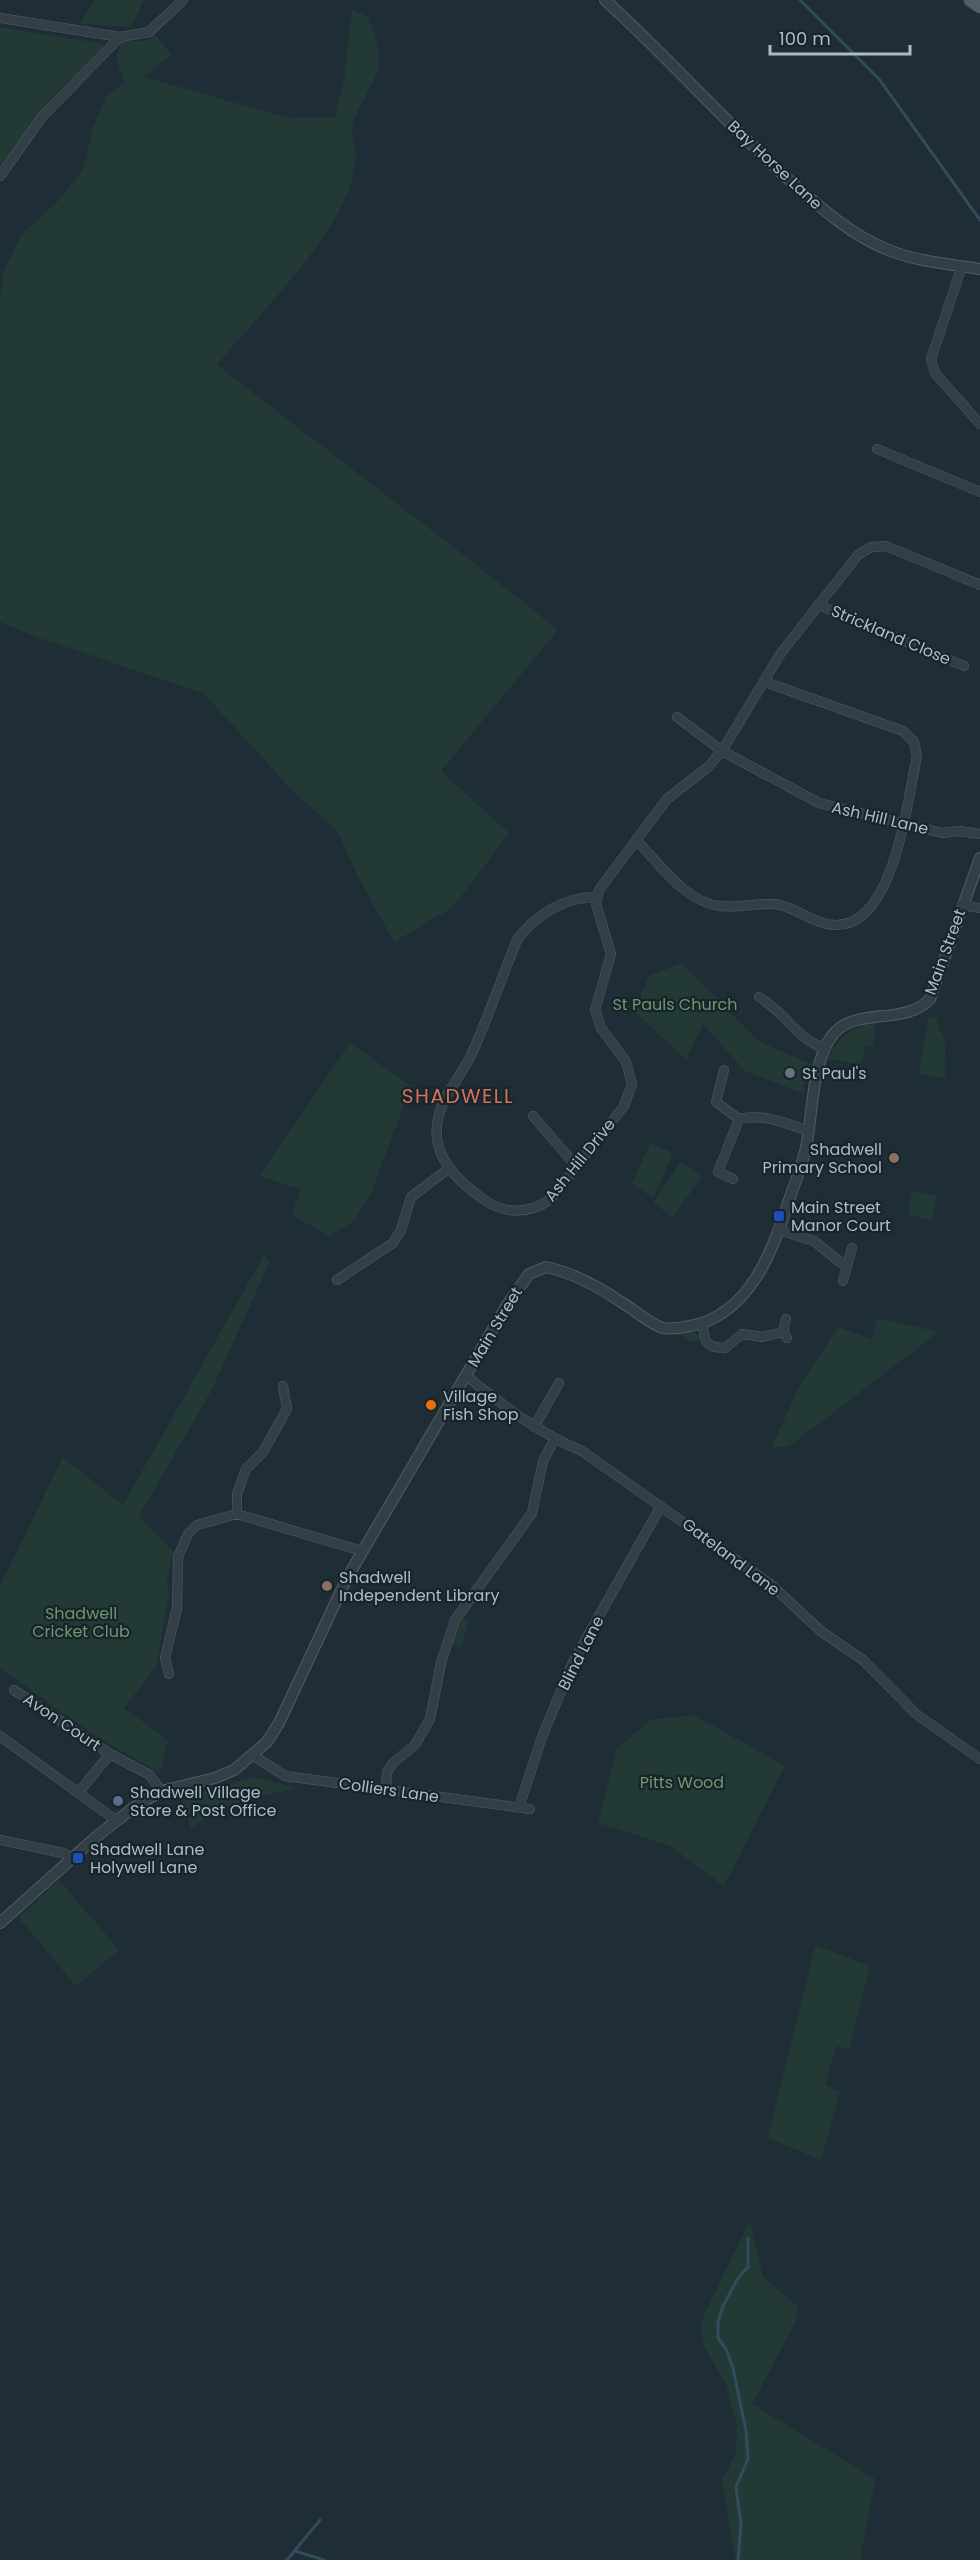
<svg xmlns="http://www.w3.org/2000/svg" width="980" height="2560" font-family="Poppins,sans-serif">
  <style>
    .green { fill: #223935 }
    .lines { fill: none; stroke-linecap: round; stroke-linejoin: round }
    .stream { stroke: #314d5b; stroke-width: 3 }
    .minor-casing { stroke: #505d65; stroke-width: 10 }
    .tertiary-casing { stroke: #505d65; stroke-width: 12 }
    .primary-casing { stroke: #3f4b53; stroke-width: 15 }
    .minor { stroke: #333f47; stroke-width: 9 }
    .tertiary { stroke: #333f47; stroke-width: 10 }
    .primary { stroke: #505f67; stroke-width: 14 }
    .worship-dot { fill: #6b7280; stroke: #18242b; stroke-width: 2 }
    .education-dot { fill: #8d6e63; stroke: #18242b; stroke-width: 2 }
    .transit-dot { fill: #1a4fb4; stroke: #18242b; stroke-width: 2 }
    .food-dot { fill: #e8710a; stroke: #18242b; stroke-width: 2 }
    .service-dot { fill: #5c6f8a; stroke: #18242b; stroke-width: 2 }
    .labels { text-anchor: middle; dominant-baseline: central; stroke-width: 4.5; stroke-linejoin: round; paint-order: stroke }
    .street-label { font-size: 16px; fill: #adbbc4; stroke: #18242b }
    .park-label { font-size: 16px; fill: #6d986d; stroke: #18242b }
    .poi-label { font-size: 16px; fill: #adbbc4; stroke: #18242b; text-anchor: start }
    .quarter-label { font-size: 20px; letter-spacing: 1.5px; fill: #d27259; stroke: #18242b }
  </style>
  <rect width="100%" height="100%" fill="#1f2e36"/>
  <g class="green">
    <path d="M95 0H144L131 27 80 24Z"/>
    <path d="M352 10 369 17C372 29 378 43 379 56 381 81 356 104 352 128 351 137 356 147 356 156 354 224 259 313 217 365L469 559 558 630 441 771 509 833 453 907 394 942 356 873 338 832 292 790 203 693 34 636 0 622V299L3 273 21 235 59 200 83 170 93 127 106 96 124 83 116 57 122 41H145L155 35 172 54 144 77 289 118 335 117 344 80Z"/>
    <path d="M0 27 105 44 46 105 0 167Z"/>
    <path d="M682 963 758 1041 813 1065 808 1081 804 1084 805 1094 745 1071 703 1024 686 1060 634 1011 649 976Z"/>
    <path d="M935 1016 945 1043 946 1079 919 1074 928 1018Z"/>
    <path d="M876 1023 873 1046 866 1045 862 1064 829 1059C837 1036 853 1027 876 1023Z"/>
    <path d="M350 1043 411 1086 370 1196 354 1221 329 1236 292 1215 300 1189 259 1176Z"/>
    <path d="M650 1143 673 1153 653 1198 632 1184Z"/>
    <path d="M681 1162 702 1176 673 1217 653 1203Z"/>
    <path d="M912 1191 937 1195 932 1220 908 1215Z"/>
    <path d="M264 1255 270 1262 211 1391 139 1516 174 1552 167 1579 169 1594 156 1667 124 1708 168 1740 160 1773 91 1733 0 1668V1586L63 1457 123 1505Z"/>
    <path d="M877 1318 939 1332 788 1447H772L800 1385 838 1327 872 1339Z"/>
    <path d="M692 1331 700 1336 699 1340 690 1342 677 1333Z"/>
    <path d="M461 1618 470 1621 460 1647 451 1643Z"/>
    <path d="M694 1715 785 1766 724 1886 670 1846 598 1823 617 1748 652 1719Z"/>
    <path d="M253 1777 298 1788C262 1795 219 1804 191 1828L180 1797Z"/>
    <path d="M59 1880 119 1950 76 1986 19 1918Z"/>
    <path d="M815 1945 870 1966 849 2049 836 2046 825 2085 840 2092 821 2160 768 2138Z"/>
    <path d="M750 2220 763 2277 798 2307 795 2323 752 2404 875 2479 860 2560H735L722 2479 736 2454 737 2425 725 2383 705 2348 700 2324Z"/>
  </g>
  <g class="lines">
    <g class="stream">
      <path d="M800 0 879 79 980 220"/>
      <path d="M295 2551 324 2560"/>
      <path d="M287 2560 320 2520"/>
      <path d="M738 2560 741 2524 736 2487 748 2459 746 2431 733 2368 726 2349 718 2338V2322L723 2306 738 2278 748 2267V2238"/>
    </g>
    <g class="minor-casing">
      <g id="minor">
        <path d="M0 18 120 37 149 32 183 0"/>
        <path d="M0 176 42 117 120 37"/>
        <path d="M962 266 931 359 935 373 980 424"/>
        <path d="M877 449 980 492"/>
        <path d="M818 605 964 666"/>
        <path d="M677 717 722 751 819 803 942 833 959 831 980 834"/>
        <path d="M636 840C659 863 686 903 720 906 738 908 757 903 775 904 796 907 813 924 835 925 895 927 907 799 917 757L914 742 903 731 765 682"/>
        <path d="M596 897C564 897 535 915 517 940 502 977 489 1015 473 1051 466 1067 456 1080 447 1095 422 1141 445 1172 483 1199 505 1215 529 1214 551 1199L624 1106 632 1084 626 1062 601 1028 595 1010 611 954 596 904 599 890 667 799 708 767 722 751 781 653 858 555 871 547 886 546 980 585"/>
        <path d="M962 905 980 908"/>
        <path d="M759 997C784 1011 795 1038 826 1049"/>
        <path d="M724 1070 716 1102 739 1119C763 1113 786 1123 808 1131"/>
        <path d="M533 1116 577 1167"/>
        <path d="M733 1179 718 1172 739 1119"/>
        <path d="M779 1230 814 1241 840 1262 847 1265"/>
        <path d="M337 1280 393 1243 401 1230 411 1197 448 1169"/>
        <path d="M843 1281 852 1248"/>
        <path d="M786 1319 783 1332 787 1338"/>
        <path d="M702 1324 706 1342 714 1347 725 1348 742 1334 763 1337 783 1332"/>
        <path d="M466 1376C503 1405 538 1433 582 1451L769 1583 822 1632 863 1660 916 1714 980 1759"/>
        <path d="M534 1427 559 1383"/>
        <path d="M237 1514V1494L246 1469 263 1452 287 1409 283 1386"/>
        <path d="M169 1674 165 1658 177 1608 178 1557 188 1534 197 1525 237 1514 362 1551"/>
        <path d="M14 1690 110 1754 150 1775 161 1791"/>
        <path d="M0 1736 117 1821"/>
        <path d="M254 1756 285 1776 530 1809"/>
        <path d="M386 1790 387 1772 393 1763 415 1745 430 1719 441 1663 455 1620 532 1513 543 1461 554 1440"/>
        <path d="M78 1793 110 1754"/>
        <path d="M519 1807 542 1737 573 1662 661 1506"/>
        <path d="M0 1840 63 1853 74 1858"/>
      </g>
    </g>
    <g class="tertiary-casing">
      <g id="tertiary">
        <path d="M605 0C668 57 724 121 787 178 819 206 851 236 891 251 919 262 950 264 980 269"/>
        <path d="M0 1923 97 1836 133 1808 161 1791 215 1778 234 1770 267 1742 279 1723 347 1578 507 1305 529 1274 546 1267C574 1273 601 1288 624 1304 636 1311 650 1324 663 1328 672 1330 682 1327 690 1326 750 1315 773 1250 789 1200 795 1183 802 1165 806 1148 813 1113 811 1068 831 1037 853 1005 904 1027 930 999L980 858"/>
      </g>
    </g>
    <g class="primary-casing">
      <path id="primary" d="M971 0 980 6"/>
    </g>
    <use href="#minor" class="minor"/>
    <use href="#tertiary" class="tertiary"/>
    <use href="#primary" class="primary"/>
  </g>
  <circle class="worship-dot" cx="790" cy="1073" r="6"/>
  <g class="education-dot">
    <circle cx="894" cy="1158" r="6"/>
    <circle cx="327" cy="1586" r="6"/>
  </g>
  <g class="transit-dot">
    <rect x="773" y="1210" width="12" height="12" rx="3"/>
    <rect x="72" y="1852" width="12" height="12" rx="3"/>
  </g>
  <circle class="food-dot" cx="431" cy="1405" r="6"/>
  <circle class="service-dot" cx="118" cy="1801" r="6"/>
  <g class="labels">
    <g class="street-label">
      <text transform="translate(775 165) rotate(43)">Bay Horse Lane</text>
      <text transform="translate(891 635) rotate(23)">Strickland Close</text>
      <text transform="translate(880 818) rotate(13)">Ash Hill Lane</text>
      <text transform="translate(945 952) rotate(-70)">Main Street</text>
      <text transform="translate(580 1160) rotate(-51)">Ash Hill Drive</text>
      <text transform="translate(495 1327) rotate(-59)">Main Street</text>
      <text transform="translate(731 1557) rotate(37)">Gateland Lane</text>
      <text transform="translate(581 1653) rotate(-63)">Blind Lane</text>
      <text transform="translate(62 1722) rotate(34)">Avon Court</text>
      <text transform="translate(389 1790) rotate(8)">Colliers Lane</text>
    </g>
    <g class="park-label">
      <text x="675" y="1004">St Pauls Church</text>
      <text x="81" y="1613">Shadwell<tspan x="81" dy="18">Cricket Club</tspan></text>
      <text x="682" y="1782">Pitts Wood</text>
    </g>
    <g class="poi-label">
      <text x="802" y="1073">St Paul's</text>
      <text x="882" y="1149" text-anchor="end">Shadwell<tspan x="882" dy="18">Primary School</tspan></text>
      <text x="791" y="1207">Main Street<tspan x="791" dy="18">Manor Court</tspan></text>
      <text x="443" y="1396">Village<tspan x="443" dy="18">Fish Shop</tspan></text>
      <text x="339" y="1577">Shadwell<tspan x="339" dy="18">Independent Library</tspan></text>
      <text x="130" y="1792">Shadwell Village<tspan x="130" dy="18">Store &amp; Post Office</tspan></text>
      <text x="90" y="1849">Shadwell Lane<tspan x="90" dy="18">Holywell Lane</tspan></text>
    </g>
    <g class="quarter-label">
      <text x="458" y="1096">SHADWELL</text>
    </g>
  </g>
  <path d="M770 45v9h140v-9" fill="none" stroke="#adbbc4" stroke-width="3"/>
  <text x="779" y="45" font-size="18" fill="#adbbc4" stroke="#18242b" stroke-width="4.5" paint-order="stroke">100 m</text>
</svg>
